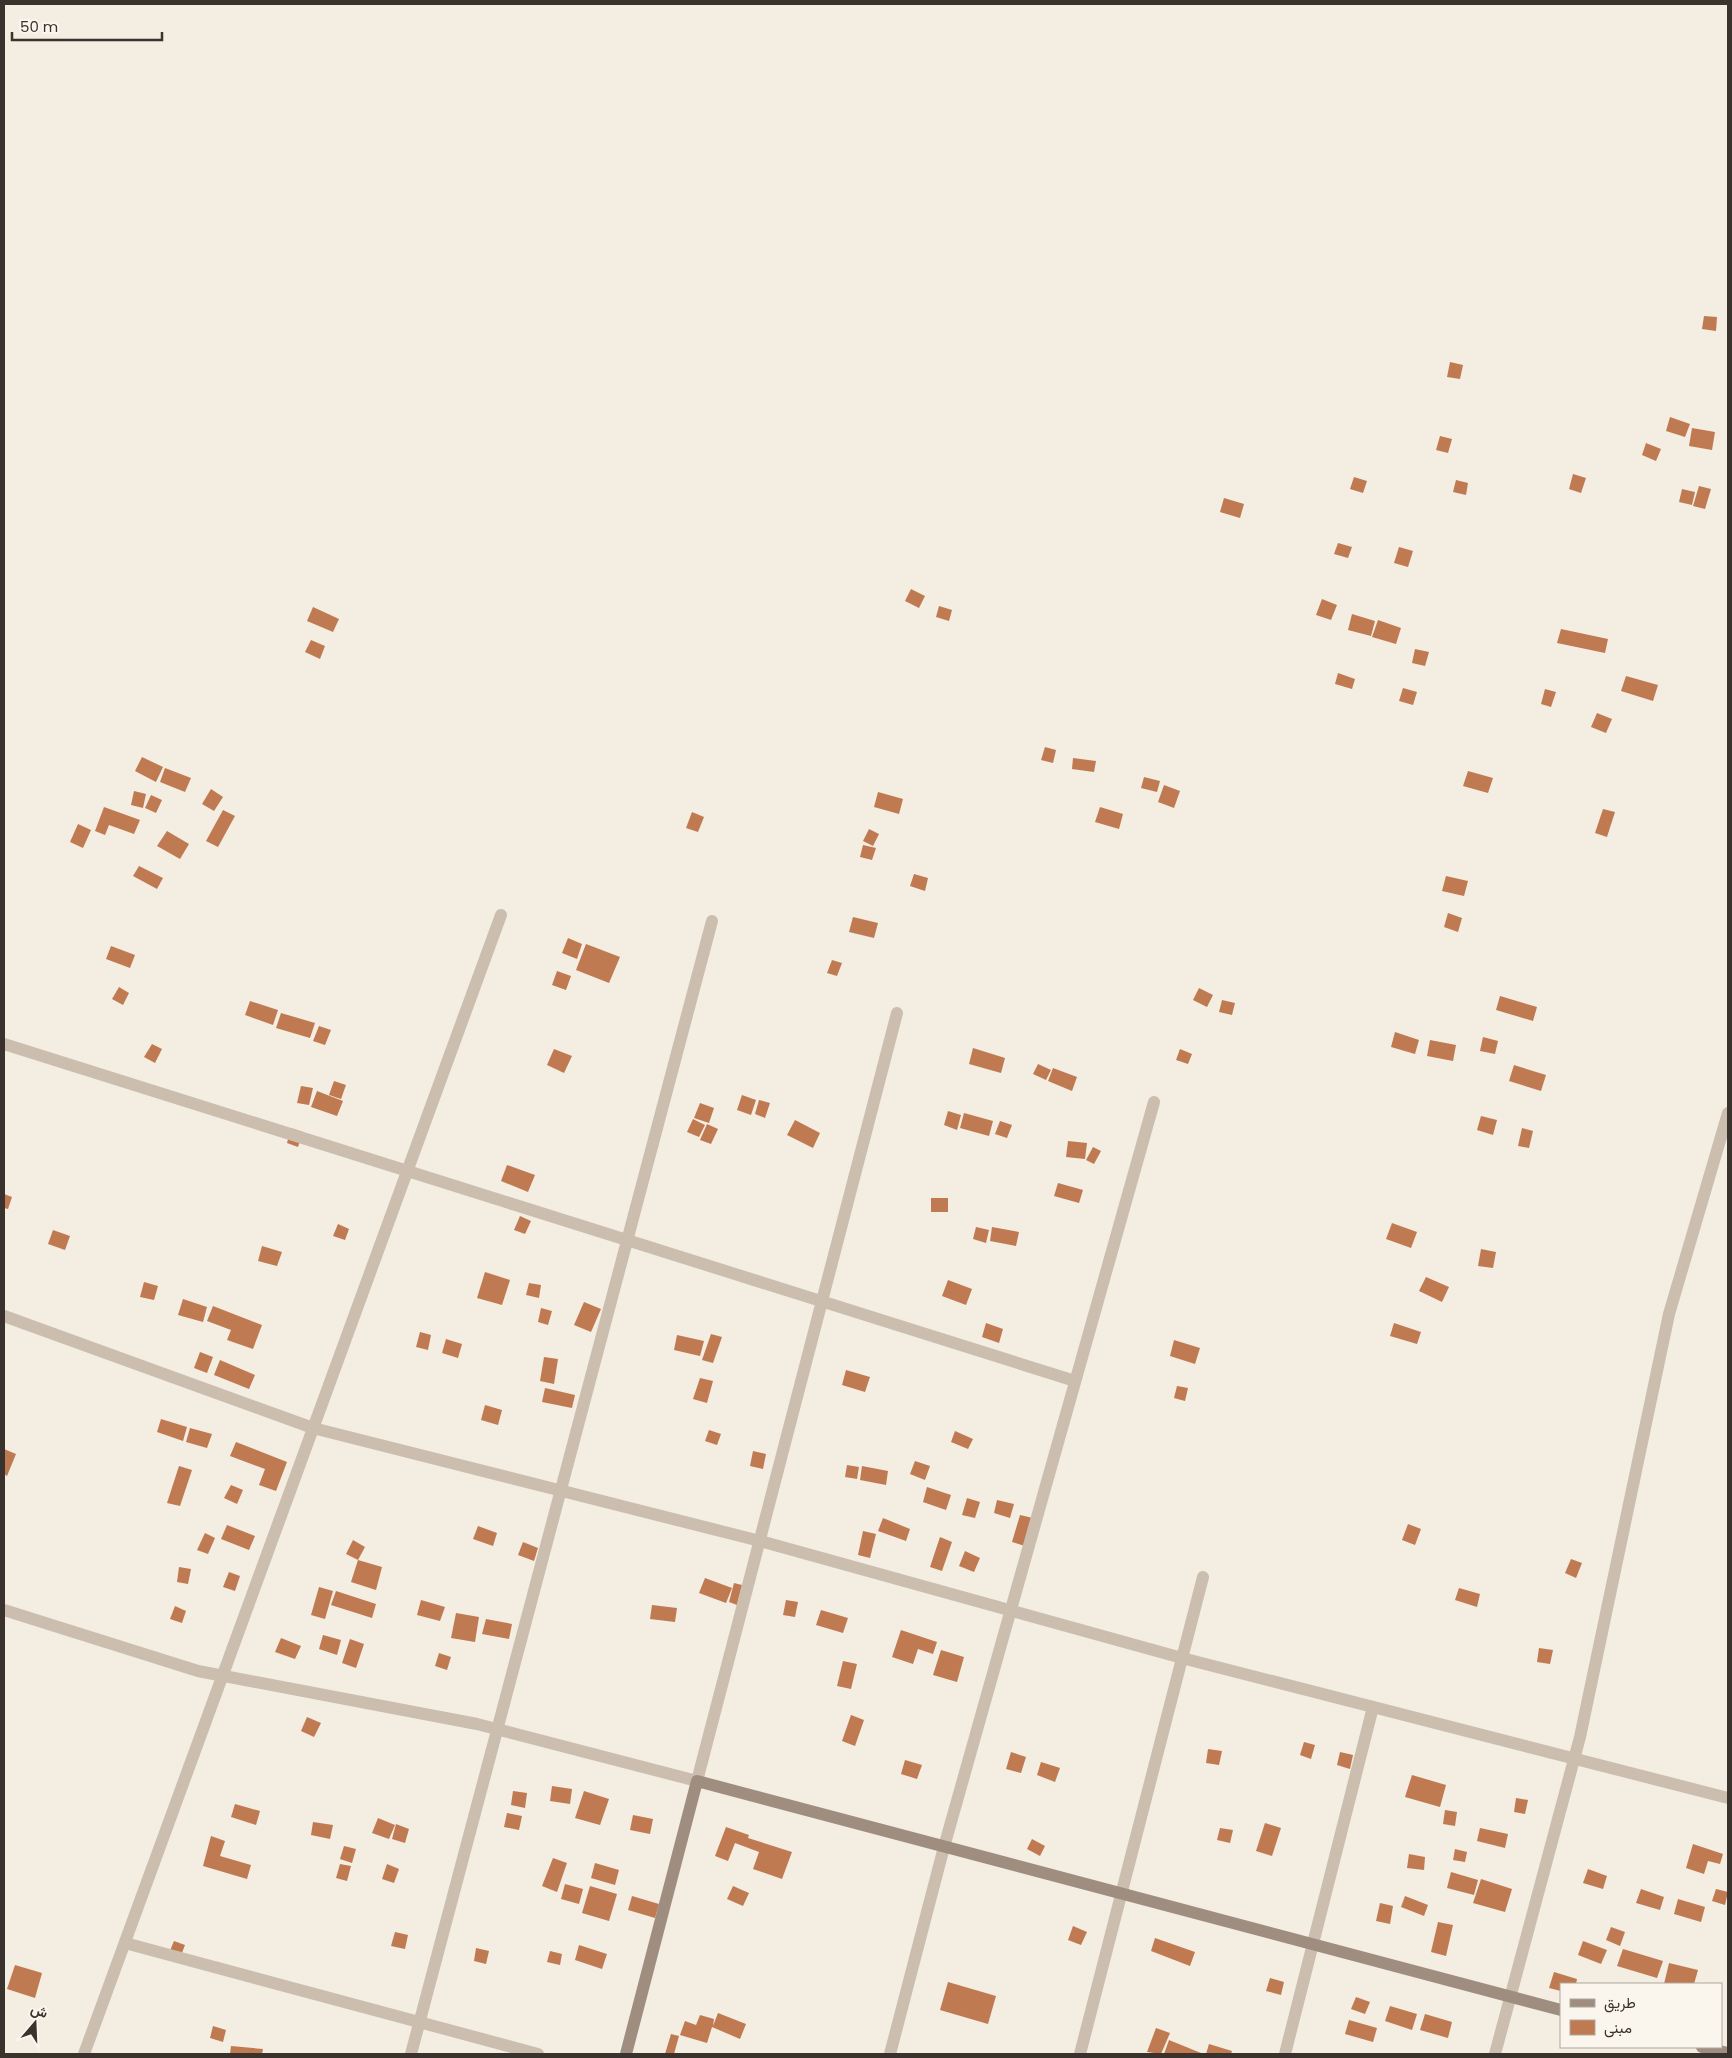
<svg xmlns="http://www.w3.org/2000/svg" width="1732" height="2058" font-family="Poppins,Vazirmatn,sans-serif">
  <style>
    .building { fill: #c07a52 }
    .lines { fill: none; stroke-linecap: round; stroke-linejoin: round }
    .street { stroke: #cbbeae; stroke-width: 12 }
    .secondary { stroke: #9f8e7f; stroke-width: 12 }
  </style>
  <rect width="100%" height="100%" fill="#f3ede2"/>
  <g class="building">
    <path d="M1704 316 1717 317 1716 331 1702 329Z"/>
    <path d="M1450 362 1463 365 1460 379 1447 377Z"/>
    <path d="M1670 417 1690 424 1685 437 1666 431Z"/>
    <path d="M1692 428 1715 432 1712 450 1689 446Z"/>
    <path d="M1440 436 1452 439 1448 453 1436 450Z"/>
    <path d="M1646 443 1661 449 1656 461 1642 455Z"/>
    <path d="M1573 474 1586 478 1581 493 1569 489Z"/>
    <path d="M1354 477 1367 481 1363 493 1350 489Z"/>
    <path d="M1456 480 1468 483 1466 495 1453 492Z"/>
    <path d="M1699 486 1711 489 1705 509 1693 506Z"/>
    <path d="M1682 489 1695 492 1692 505 1679 502Z"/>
    <path d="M1224 498 1244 504 1240 518 1220 512Z"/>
    <path d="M1338 543 1352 547 1348 558 1334 554Z"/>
    <path d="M1399 547 1413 551 1408 567 1394 563Z"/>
    <path d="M911 589 925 596 919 608 905 601Z"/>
    <path d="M1322 599 1337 605 1331 620 1316 615Z"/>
    <path d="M939 606 952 610 949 621 936 617Z"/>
    <path d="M313 607 339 619 333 632 307 621Z"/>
    <path d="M1352 614 1375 621 1371 636 1348 630Z"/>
    <path d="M1378 620 1401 628 1396 644 1372 637Z"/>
    <path d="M1561 629 1608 639 1605 653 1557 643Z"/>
    <path d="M311 640 325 646 320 659 305 652Z"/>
    <path d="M1415 649 1429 652 1425 666 1412 663Z"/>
    <path d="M1338 673 1355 679 1352 689 1335 684Z"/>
    <path d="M1626 676 1658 685 1653 701 1621 691Z"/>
    <path d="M1403 688 1417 692 1413 705 1399 701Z"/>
    <path d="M1545 689 1556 692 1551 707 1541 704Z"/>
    <path d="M1597 713 1612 719 1606 733 1591 727Z"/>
    <path d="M1045 747 1056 750 1053 763 1041 760Z"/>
    <path d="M142 757 163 767 156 782 135 771Z"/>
    <path d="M1073 758 1096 761 1094 772 1072 769Z"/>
    <path d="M165 768 191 778 185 792 160 782Z"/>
    <path d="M1468 771 1493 778 1488 793 1463 786Z"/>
    <path d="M1144 777 1160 781 1157 792 1141 788Z"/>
    <path d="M1164 785 1180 791 1174 808 1158 802Z"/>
    <path d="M211 789 223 797 214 811 202 804Z"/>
    <path d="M134 791 146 794 143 808 131 805Z"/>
    <path d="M878 792 903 799 899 814 874 807Z"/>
    <path d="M151 795 162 800 156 813 145 808Z"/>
    <path d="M104 807 140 820 134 834 109 825 105 835 95 831Z"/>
    <path d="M1100 807 1123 814 1119 829 1095 822Z"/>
    <path d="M1603 809 1615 812 1607 837 1595 833Z"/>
    <path d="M223 810 235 816 218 847 206 841Z"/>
    <path d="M692 812 704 817 698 832 686 828Z"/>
    <path d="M78 824 91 830 83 848 70 842Z"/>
    <path d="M869 829 879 834 873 846 863 841Z"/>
    <path d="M167 831 189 844 180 859 157 846Z"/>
    <path d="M863 845 876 848 872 860 860 857Z"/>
    <path d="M139 866 163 878 157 889 133 876Z"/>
    <path d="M914 874 928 878 925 891 910 886Z"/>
    <path d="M1446 876 1468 881 1464 896 1442 891Z"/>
    <path d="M1448 913 1462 918 1458 932 1444 927Z"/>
    <path d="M853 917 878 923 874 938 849 932Z"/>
    <path d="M568 938 582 944 577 959 562 953Z"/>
    <path d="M586 944 620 957 609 983 576 970Z"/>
    <path d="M111 946 135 955 130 968 106 959Z"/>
    <path d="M832 960 842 963 837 976 827 973Z"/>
    <path d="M557 971 571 976 566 990 552 985Z"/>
    <path d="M119 987 129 993 123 1005 112 999Z"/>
    <path d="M1199 988 1213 995 1207 1007 1193 1000Z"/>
    <path d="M1500 996 1537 1007 1533 1021 1496 1010Z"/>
    <path d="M1222 1000 1235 1003 1232 1015 1219 1012Z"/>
    <path d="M250 1001 278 1010 273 1025 245 1015Z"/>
    <path d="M281 1013 315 1023 310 1038 276 1028Z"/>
    <path d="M319 1026 331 1030 325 1045 313 1041Z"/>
    <path d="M1395 1032 1419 1040 1415 1054 1391 1047Z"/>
    <path d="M1483 1037 1498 1041 1495 1054 1480 1051Z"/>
    <path d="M1430 1040 1456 1045 1453 1061 1427 1056Z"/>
    <path d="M152 1044 162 1049 155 1063 144 1057Z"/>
    <path d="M973 1048 1005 1058 1001 1073 969 1064Z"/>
    <path d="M554 1049 572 1056 564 1073 547 1065Z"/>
    <path d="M1180 1049 1192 1054 1188 1064 1176 1060Z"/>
    <path d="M1038 1064 1051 1070 1046 1080 1033 1074Z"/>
    <path d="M1514 1065 1546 1075 1541 1091 1509 1081Z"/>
    <path d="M1053 1068 1077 1077 1072 1091 1048 1081Z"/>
    <path d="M334 1081 346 1085 341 1099 329 1095Z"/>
    <path d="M301 1086 313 1088 309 1105 297 1103Z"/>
    <path d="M317 1091 343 1101 337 1116 311 1107Z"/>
    <path d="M742 1095 756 1100 751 1115 737 1110Z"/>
    <path d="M759 1100 770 1103 765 1118 755 1114Z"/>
    <path d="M700 1103 714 1108 709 1123 694 1118Z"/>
    <path d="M948 1111 961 1115 957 1130 944 1125Z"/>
    <path d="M964 1113 993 1121 989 1136 960 1128Z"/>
    <path d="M1481 1116 1497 1120 1493 1135 1477 1130Z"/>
    <path d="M693 1119 705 1125 699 1137 687 1132Z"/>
    <path d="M795 1120 820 1133 813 1148 787 1135Z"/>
    <path d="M1000 1121 1012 1125 1007 1138 995 1134Z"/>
    <path d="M707 1124 718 1129 711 1144 700 1140Z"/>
    <path d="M291 1128 303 1132 298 1147 287 1143Z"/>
    <path d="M1522 1128 1533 1131 1529 1148 1518 1146Z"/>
    <path d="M1068 1141 1087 1143 1085 1159 1066 1157Z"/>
    <path d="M1093 1147 1101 1151 1094 1164 1086 1160Z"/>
    <path d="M507 1165 535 1175 528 1192 501 1181Z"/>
    <path d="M1058 1183 1083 1190 1079 1203 1054 1196Z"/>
    <path d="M4 1194 12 1197 8 1209 4 1208Z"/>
    <rect x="931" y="1198" width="17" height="14"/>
    <path d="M520 1216 531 1221 525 1234 514 1230Z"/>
    <path d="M1392 1223 1417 1232 1411 1248 1386 1239Z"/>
    <path d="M338 1224 349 1229 345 1240 333 1236Z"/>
    <path d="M976 1227 989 1230 986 1243 973 1239Z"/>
    <path d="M992 1227 1019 1232 1016 1246 990 1241Z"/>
    <path d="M53 1230 70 1236 65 1250 48 1244Z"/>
    <path d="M262 1246 282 1252 277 1266 258 1261Z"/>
    <path d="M1481 1249 1496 1252 1493 1268 1478 1266Z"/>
    <path d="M485 1272 510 1280 502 1305 477 1298Z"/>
    <path d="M1426 1277 1449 1287 1442 1302 1419 1291Z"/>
    <path d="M948 1280 972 1289 966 1305 942 1296Z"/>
    <path d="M144 1282 158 1286 154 1300 140 1297Z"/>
    <path d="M529 1283 541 1285 539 1298 526 1295Z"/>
    <path d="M183 1299 207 1307 203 1322 178 1315Z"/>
    <path d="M584 1302 601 1309 591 1332 574 1325Z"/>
    <path d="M213 1306 262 1325 253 1349 227 1340 231 1330 207 1321Z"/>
    <path d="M541 1308 552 1311 548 1325 538 1322Z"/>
    <path d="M986 1323 1003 1329 999 1343 982 1337Z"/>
    <path d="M1394 1323 1421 1332 1417 1344 1390 1336Z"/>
    <path d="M420 1332 431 1335 428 1350 416 1347Z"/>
    <path d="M711 1334 722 1337 713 1363 702 1360Z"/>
    <path d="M677 1335 704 1341 700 1356 674 1350Z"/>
    <path d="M446 1339 462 1344 458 1358 442 1353Z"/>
    <path d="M1174 1340 1200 1348 1195 1364 1170 1356Z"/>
    <path d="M200 1352 213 1357 207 1373 194 1368Z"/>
    <path d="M544 1357 558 1359 554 1384 540 1381Z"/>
    <path d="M220 1360 255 1375 249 1389 214 1375Z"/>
    <path d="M846 1370 870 1377 865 1392 842 1385Z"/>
    <path d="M700 1378 713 1381 707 1403 693 1399Z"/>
    <path d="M1177 1386 1188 1388 1185 1401 1174 1398Z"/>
    <path d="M545 1388 575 1395 572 1408 542 1402Z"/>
    <path d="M485 1405 502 1410 498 1425 481 1420Z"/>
    <path d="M161 1419 187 1427 183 1441 157 1432Z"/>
    <path d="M190 1428 212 1434 207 1448 186 1442Z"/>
    <path d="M709 1430 721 1434 717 1445 705 1441Z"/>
    <path d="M955 1431 973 1439 968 1449 951 1442Z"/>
    <path d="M236 1442 287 1462 276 1491 259 1485 265 1469 230 1456Z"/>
    <path d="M4 1449 16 1454 7 1476 4 1474Z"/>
    <path d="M753 1451 766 1454 763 1469 750 1466Z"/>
    <path d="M915 1461 930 1466 925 1480 910 1474Z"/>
    <path d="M847 1465 859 1467 857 1479 845 1477Z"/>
    <path d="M179 1466 192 1470 180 1506 167 1503Z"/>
    <path d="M862 1466 888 1471 886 1485 860 1480Z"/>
    <path d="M231 1485 243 1490 237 1504 224 1498Z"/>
    <path d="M927 1487 951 1495 946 1510 923 1502Z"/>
    <path d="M967 1498 980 1502 975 1518 962 1515Z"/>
    <path d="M997 1500 1014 1504 1010 1518 994 1513Z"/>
    <path d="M1020 1515 1033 1518 1025 1546 1012 1542Z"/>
    <path d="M883 1518 910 1529 906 1541 878 1531Z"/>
    <path d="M1408 1524 1421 1529 1415 1545 1402 1540Z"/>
    <path d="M227 1525 255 1536 249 1550 221 1539Z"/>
    <path d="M478 1526 497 1533 493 1546 473 1539Z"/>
    <path d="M863 1531 876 1534 870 1558 858 1555Z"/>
    <path d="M205 1533 215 1538 208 1554 197 1550Z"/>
    <path d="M940 1537 952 1542 942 1571 930 1567Z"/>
    <path d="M353 1540 365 1547 358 1560 346 1554Z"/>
    <path d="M523 1542 538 1548 534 1561 518 1555Z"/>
    <path d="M965 1551 980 1558 974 1572 959 1566Z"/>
    <path d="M1571 1559 1582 1563 1576 1578 1565 1573Z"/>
    <path d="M358 1560 382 1567 376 1590 351 1582Z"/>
    <path d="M179 1567 191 1569 188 1584 177 1582Z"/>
    <path d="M229 1572 240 1576 235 1591 223 1587Z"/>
    <path d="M705 1578 732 1588 726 1603 699 1593Z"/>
    <path d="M734 1583 742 1585 737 1605 729 1602Z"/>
    <path d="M319 1587 333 1591 325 1619 311 1615Z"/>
    <path d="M1459 1588 1480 1594 1477 1607 1455 1600Z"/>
    <path d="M336 1591 376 1604 372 1618 331 1605Z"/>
    <path d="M421 1600 445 1607 440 1621 417 1615Z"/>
    <path d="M786 1600 798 1602 795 1617 783 1615Z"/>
    <path d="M652 1605 677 1608 675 1622 650 1619Z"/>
    <path d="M175 1606 186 1611 182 1623 170 1619Z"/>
    <path d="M821 1610 848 1618 843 1633 816 1625Z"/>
    <path d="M456 1613 479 1617 475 1642 451 1638Z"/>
    <path d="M486 1619 512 1624 509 1639 482 1634Z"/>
    <path d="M901 1630 937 1642 933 1654 918 1649 913 1664 892 1657Z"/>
    <path d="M323 1635 341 1640 337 1655 319 1649Z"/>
    <path d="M281 1638 301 1646 295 1659 275 1652Z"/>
    <path d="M350 1639 364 1644 356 1668 342 1663Z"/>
    <path d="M1539 1648 1553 1650 1550 1664 1537 1662Z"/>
    <path d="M941 1650 964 1657 957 1682 933 1675Z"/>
    <path d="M439 1653 451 1657 447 1670 435 1666Z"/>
    <path d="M843 1661 857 1664 851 1689 837 1686Z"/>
    <path d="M851 1715 864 1720 855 1746 842 1741Z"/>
    <path d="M307 1717 321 1723 314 1737 301 1731Z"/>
    <path d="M1304 1742 1315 1745 1311 1759 1300 1755Z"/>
    <path d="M1208 1749 1222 1751 1219 1765 1206 1763Z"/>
    <path d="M1011 1752 1026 1757 1021 1773 1006 1769Z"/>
    <path d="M1340 1752 1353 1755 1350 1769 1337 1765Z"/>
    <path d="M905 1760 922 1765 917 1779 901 1774Z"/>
    <path d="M1041 1762 1060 1768 1055 1782 1037 1775Z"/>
    <path d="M1412 1775 1446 1785 1440 1807 1405 1797Z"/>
    <path d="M552 1786 572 1789 570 1804 550 1801Z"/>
    <path d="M513 1791 527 1793 525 1808 511 1805Z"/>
    <path d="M584 1791 609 1799 600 1825 575 1818Z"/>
    <path d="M1516 1798 1528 1800 1525 1814 1514 1812Z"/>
    <path d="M235 1804 260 1811 256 1825 231 1817Z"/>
    <path d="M1445 1810 1457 1812 1455 1826 1443 1824Z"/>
    <path d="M507 1813 522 1816 519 1830 504 1827Z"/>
    <path d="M633 1815 653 1819 650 1834 630 1830Z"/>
    <path d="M378 1818 395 1825 389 1839 372 1833Z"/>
    <path d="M313 1822 333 1825 330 1839 311 1835Z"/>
    <path d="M1265 1823 1281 1828 1272 1856 1256 1851Z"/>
    <path d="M396 1824 409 1829 405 1843 392 1839Z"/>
    <path d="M726 1827 749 1835 748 1838 792 1852 782 1879 753 1869 759 1852 735 1843 728 1861 715 1856Z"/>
    <path d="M1220 1828 1233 1830 1230 1843 1217 1840Z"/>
    <path d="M1480 1828 1508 1834 1505 1848 1477 1841Z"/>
    <path d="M211 1836 225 1841 220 1856 251 1865 247 1879 203 1866Z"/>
    <path d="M1032 1839 1045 1846 1040 1856 1027 1849Z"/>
    <path d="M1693 1844 1723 1854 1720 1864 1708 1861 1704 1874 1686 1868Z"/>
    <path d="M344 1846 356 1849 352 1863 340 1859Z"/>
    <path d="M1455 1849 1467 1852 1465 1862 1453 1860Z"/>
    <path d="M1409 1854 1425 1857 1424 1870 1407 1868Z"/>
    <path d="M553 1858 567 1863 557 1892 542 1886Z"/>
    <path d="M595 1863 619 1870 615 1885 591 1878Z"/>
    <path d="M340 1864 351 1866 347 1881 336 1878Z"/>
    <path d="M387 1864 399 1869 394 1883 382 1879Z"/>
    <path d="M1588 1869 1607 1876 1603 1889 1583 1883Z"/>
    <path d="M1451 1872 1478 1880 1474 1895 1447 1888Z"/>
    <path d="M1481 1879 1512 1889 1505 1912 1473 1903Z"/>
    <path d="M565 1884 583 1889 579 1904 561 1899Z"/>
    <path d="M590 1886 617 1894 609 1921 582 1913Z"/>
    <path d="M733 1886 749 1893 743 1906 727 1899Z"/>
    <path d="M1641 1889 1664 1897 1660 1910 1636 1903Z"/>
    <path d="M1716 1889 1728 1892 1725 1905 1712 1901Z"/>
    <path d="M632 1896 659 1904 655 1918 628 1910Z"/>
    <path d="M1405 1896 1428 1905 1424 1916 1401 1907Z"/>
    <path d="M1678 1899 1705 1907 1701 1922 1674 1914Z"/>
    <path d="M1380 1903 1393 1906 1390 1924 1376 1921Z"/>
    <path d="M1438 1922 1453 1925 1446 1956 1431 1952Z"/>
    <path d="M1073 1926 1087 1932 1081 1945 1068 1940Z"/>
    <path d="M1611 1927 1625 1932 1620 1946 1606 1940Z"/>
    <path d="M395 1932 408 1935 405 1949 391 1946Z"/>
    <path d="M1155 1938 1195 1952 1190 1966 1151 1951Z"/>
    <path d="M174 1941 185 1945 180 1958 169 1953Z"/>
    <path d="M1583 1941 1607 1950 1601 1964 1578 1955Z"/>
    <path d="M579 1945 607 1954 602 1969 575 1960Z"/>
    <path d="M476 1948 489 1951 486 1964 474 1961Z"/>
    <path d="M1623 1949 1663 1961 1657 1978 1617 1966Z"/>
    <path d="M550 1951 562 1954 560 1965 547 1962Z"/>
    <path d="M1669 1963 1698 1970 1694 1984H1664Z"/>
    <path d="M15 1965 42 1973 35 1998 7 1989Z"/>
    <path d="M1554 1972 1577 1979 1576 1984H1561V1991L1549 1988Z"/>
    <path d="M1270 1978 1284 1982 1281 1995 1266 1991Z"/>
    <path d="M948 1982 996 1996 988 2024 940 2010Z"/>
    <path d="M1356 1997 1370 2002 1365 2014 1351 2009Z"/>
    <path d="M1390 2006 1417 2014 1412 2030 1385 2021Z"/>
    <path d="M718 2013 746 2024 740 2039 712 2027 707 2043 680 2035 685 2021 696 2025 700 2015 714 2019 713 2026Z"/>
    <path d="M1425 2014 1452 2022 1448 2038 1420 2030Z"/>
    <path d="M1349 2020 1377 2028 1373 2042 1345 2034Z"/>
    <path d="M213 2026 226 2030 223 2042 210 2038Z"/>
    <path d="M1156 2028 1170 2033 1161 2054 1147 2052Z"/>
    <path d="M671 2034 679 2036 674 2054H665Z"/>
    <path d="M1169 2040 1201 2053V2054H1164Z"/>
    <path d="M1209 2044 1232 2051 1231 2054H1206Z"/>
    <path d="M231 2046 263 2049 262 2054H230Z"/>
  </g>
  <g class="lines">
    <g class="street">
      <path d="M4 1044 1075 1381"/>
      <path d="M4 1316 313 1428 760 1541 1182 1658 1728 1798"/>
      <path d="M4 1610 198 1671 477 1724 697 1781 897 1013"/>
      <path d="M125 1943 538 2054"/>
      <path d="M84 2054 501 915"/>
      <path d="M411 2054 712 921"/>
      <path d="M890 2054 944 1847 1154 1102"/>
      <path d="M1080 2054 1203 1577"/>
      <path d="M1285 2054 1373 1707"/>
      <path d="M1495 2054 1580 1737 1669 1314 1728 1113"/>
    </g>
    <g class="secondary">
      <path d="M1702 2047 1728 2053"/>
      <path d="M626 2054 697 1781 1561 2010"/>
    </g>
  </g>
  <rect width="1732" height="2058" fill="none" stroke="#3a322c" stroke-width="10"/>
  <rect x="1560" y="1983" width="162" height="65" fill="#faf6ee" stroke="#ada8a0"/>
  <rect x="1570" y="1999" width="25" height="8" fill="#9f8e7f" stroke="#ada8a0"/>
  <text x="1604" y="2008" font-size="15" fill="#3a322c">طريق</text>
  <rect x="1570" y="2020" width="25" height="15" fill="#c07a52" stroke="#ada8a0"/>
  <text x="1604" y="2033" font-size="15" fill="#3a322c">مبنى</text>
  <g transform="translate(35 2023) rotate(19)" stroke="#faf6ee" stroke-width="4" paint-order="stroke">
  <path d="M0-4L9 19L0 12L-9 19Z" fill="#3a322c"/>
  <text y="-8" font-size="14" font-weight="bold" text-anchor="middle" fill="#3a322c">ش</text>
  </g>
  <path d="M12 32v8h150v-8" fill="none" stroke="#3a322c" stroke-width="2.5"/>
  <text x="20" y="32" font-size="15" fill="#3a322c" stroke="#faf6ee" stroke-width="4" paint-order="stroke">50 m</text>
</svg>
